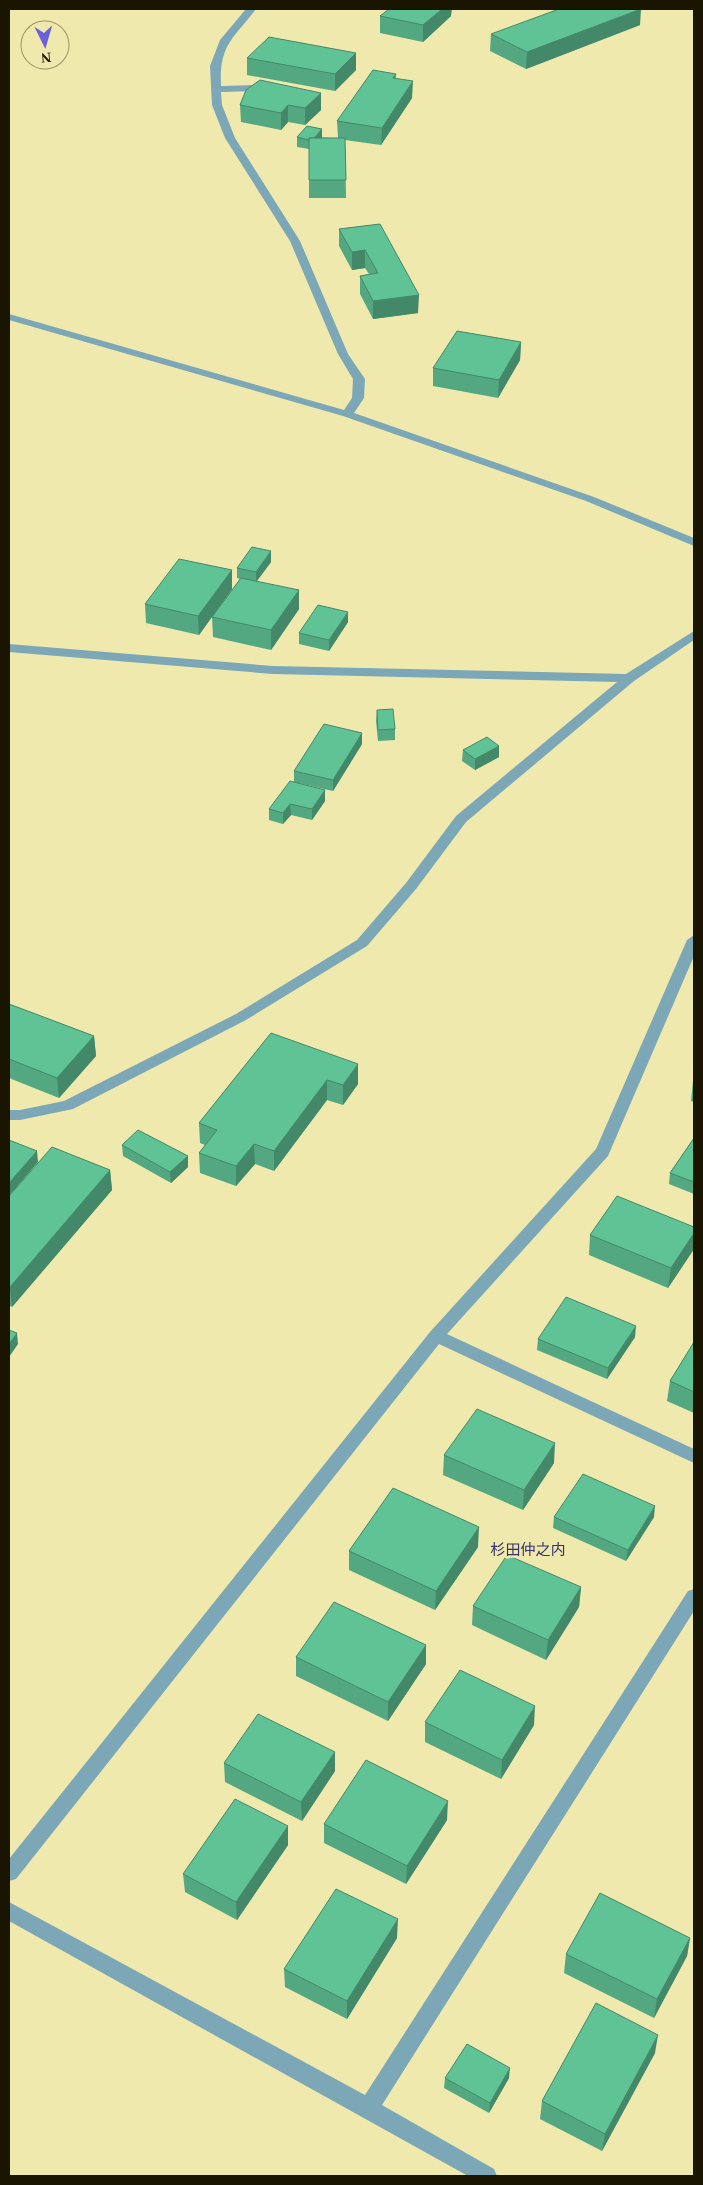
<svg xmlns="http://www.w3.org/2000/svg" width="703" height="2185" font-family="'Times New Roman','Noto Sans JP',serif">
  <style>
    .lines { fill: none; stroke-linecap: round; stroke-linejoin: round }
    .minor { fill: #7ca7b6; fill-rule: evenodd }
    .wall { fill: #53a881 }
    .shaded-wall { fill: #438869 }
    .building { fill: #60c396; stroke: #438869 }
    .labels { text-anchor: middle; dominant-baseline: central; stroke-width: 5; stroke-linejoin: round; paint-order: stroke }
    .quarter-label { font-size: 15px; fill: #322f6a; stroke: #f0e9ad }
  </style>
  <rect width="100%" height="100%" fill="#f0e9ad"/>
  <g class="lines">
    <g class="minor">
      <path d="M246 9H256C233 39 219 45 221 86L257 85 273 91 268 94 257 91 221 92 222 105 235 138 300 241 348 354 365 379 364 398 354 413 594 497 694 538V546L586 501 343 416 9 320V314L344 410 352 398 353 379 338 354 290 241 225 138 212 105 210 66 220 40Z"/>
      <path d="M694 631V640L634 681 466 822 416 889 367 946 246 1020 73 1109 20 1120H9V1110H20L64 1101 236 1014 357 940 406 883 456 816 617 682 273 674 9 652V644L273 666 626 674Z"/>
      <path d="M694 935V956L608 1156 447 1334 694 1449V1463L439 1344 16 1879 9 1881V1859L430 1332 596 1149 687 940Z"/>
      <path d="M694 1589V1611L382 2105 494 2169 497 2176H468L9 1921V1902L365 2095 688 1591Z"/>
    </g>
  </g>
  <g class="wall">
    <path d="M380 16H451L423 42 380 33Z"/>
    <path d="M640 25 526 69 490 51 491 34Z"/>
    <path d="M247 58 356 70 335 91 247 75Z"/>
    <path d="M396 74V78L412 98 381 145 345 140 346 198H309V149L297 147V137L338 138 337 121Z"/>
    <path d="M246 90 321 110 305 125 288 122 281 130 241 122 240 105Z"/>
    <path d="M380 224 418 313 373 319 360 294V276L369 274 365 268 352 270 339 246V229Z"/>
    <path d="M521 342 520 360 498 398 433 386V368Z"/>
    <path d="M271 562 257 581 299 609 271 650 213 637 212 617 240 579 237 578V568Z"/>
    <path d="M232 570V589L199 635 146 623 145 604Z"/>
    <path d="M348 622 329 651 299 644V633Z"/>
    <path d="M377 710 395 729V740L378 741 376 721Z"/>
    <path d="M362 744 333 791 294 782V771Z"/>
    <path d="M463 750 499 757 475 770 462 761Z"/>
    <path d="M325 790V801L312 820 291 815 283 824 269 820V809Z"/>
    <path d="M9 1004 94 1036 96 1056 59 1098 9 1078Z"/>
    <path d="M271 1033 358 1084 343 1105 327 1100 274 1171 255 1164 236 1186 200 1173 199 1153 205 1145 200 1143 199 1123Z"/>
    <path d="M694 1080V1102L691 1101 693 1081Z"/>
    <path d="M694 1138V1194L669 1184 670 1173Z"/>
    <path d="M122 1145 188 1156V1167L171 1183 123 1156Z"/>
    <path d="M110 1170 112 1190 12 1307 9 1305V1196Z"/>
    <path d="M694 1227V1249L668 1288 589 1255 590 1235Z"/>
    <path d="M635 1337 607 1379 537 1350 538 1339Z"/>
    <path d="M694 1342V1413L667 1401 670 1381Z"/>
    <path d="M444 1455 554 1463 523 1510 443 1475Z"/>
    <path d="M554 1517H654L626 1561 553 1528Z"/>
    <path d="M478 1547 435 1610 349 1570V1551Z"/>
    <path d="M581 1587 579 1607 546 1660 472 1625 473 1606Z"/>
    <path d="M296 1657 426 1664 388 1721 296 1676Z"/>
    <path d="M425 1722 534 1725 501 1779 425 1742Z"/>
    <path d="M335 1752V1771L302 1821 225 1782 224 1763Z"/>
    <path d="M447 1820 406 1884 324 1843V1824Z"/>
    <path d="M288 1826V1845L237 1920 185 1892 183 1874Z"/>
    <path d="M397 1938 347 2019 285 1987 284 1969Z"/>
    <path d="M690 1938 687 1956 654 2018 564 1973 566 1954Z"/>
    <path d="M655 2053 602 2151 540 2119 542 2101Z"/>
    <path d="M445 2078H509L489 2113 444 2088Z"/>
  </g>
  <g class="shaded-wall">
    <path d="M442 9H452L451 16 423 42V25Z"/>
    <path d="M641 9 640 25 526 69 527 52Z"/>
    <path d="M356 53V70L335 91V74Z"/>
    <path d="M413 81 412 98 381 145 382 128Z"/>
    <path d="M321 93V110L305 125V108Z"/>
    <path d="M288 105V122L281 130V113Z"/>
    <path d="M322 129V139L312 140Z"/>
    <path d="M365 250V268L352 270V252Z"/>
    <path d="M419 295 418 313 373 319V301Z"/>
    <path d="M521 342 520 360 498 398 499 380Z"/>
    <path d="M271 551V562L256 582V572Z"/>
    <path d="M232 570V589L199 635 198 616Z"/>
    <path d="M299 590V609L271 650V630Z"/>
    <path d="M348 612V622L329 651V640Z"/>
    <path d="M362 733V744L333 791V780Z"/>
    <path d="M499 746V757L475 770V759Z"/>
    <path d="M325 790V801L312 820V809Z"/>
    <path d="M290 804 291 815 283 824V813Z"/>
    <path d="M94 1036 96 1056 59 1098 57 1078Z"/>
    <path d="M358 1064V1084L343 1105V1085Z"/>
    <path d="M327 1080V1100L274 1171V1151Z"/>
    <path d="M254 1144 255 1164 236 1186V1166Z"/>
    <path d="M37 1151 38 1162 9 1196V1183Z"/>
    <path d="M188 1156V1167L171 1183 170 1172Z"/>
    <path d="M110 1170 112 1190 12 1307 10 1287Z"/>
    <path d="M694 1233V1249L668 1288 671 1268Z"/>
    <path d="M636 1326 635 1337 607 1379 608 1368Z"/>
    <path d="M17 1333 18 1344 9 1357V1344Z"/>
    <path d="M555 1443 554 1463 523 1510 524 1490Z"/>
    <path d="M655 1506 654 1517 626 1561 628 1550Z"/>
    <path d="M479 1527 478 1547 435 1610 436 1591Z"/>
    <path d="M581 1587 579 1607 546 1660 548 1640Z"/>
    <path d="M426 1645V1664L388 1721V1702Z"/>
    <path d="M535 1706 534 1725 501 1779 502 1760Z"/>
    <path d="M335 1752V1771L302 1821 301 1802Z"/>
    <path d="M448 1801 447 1820 406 1884 407 1866Z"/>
    <path d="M288 1826V1845L237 1920 236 1902Z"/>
    <path d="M398 1919 397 1938 347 2019V2001Z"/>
    <path d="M690 1938 687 1956 654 2018 657 1999Z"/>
    <path d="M658 2035 655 2053 602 2151 605 2134Z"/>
    <path d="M510 2068 509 2078 489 2113 490 2103Z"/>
  </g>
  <g class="building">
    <path d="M389 9H442L423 25 380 16Z"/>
    <path d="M559 9H641L527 52 491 34Z"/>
    <path d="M269 37 356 53 335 74 247 58Z"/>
    <path d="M373 70 396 74 393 78 413 81 382 128 337 121Z"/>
    <path d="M260 80 321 93 305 108 288 105 281 113 240 105 246 90Z"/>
    <path d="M307 126 322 129 314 138H309V140L297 137Z"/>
    <path d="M309 138H345L346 180H309Z"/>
    <path d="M380 224 419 295 373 301 360 276 378 273 365 250 352 252 339 229Z"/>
    <path d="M457 331 521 342 499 380 433 368Z"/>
    <path d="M252 547 271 551 256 572 237 568Z"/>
    <path d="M179 559 232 570 198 616 145 604Z"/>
    <path d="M241 578 299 590 271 630 212 617Z"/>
    <path d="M318 605 348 612 329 640 299 633Z"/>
    <path d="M393 709 395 729 378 730 377 710Z"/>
    <path d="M324 724 362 733 333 780 294 771Z"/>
    <path d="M487 737 499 746 475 759 463 750Z"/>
    <path d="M290 781 325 790 312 809 290 804 283 813 269 809Z"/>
    <path d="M9 1004 94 1036 57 1078 9 1059Z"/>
    <path d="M271 1033 358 1064 343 1085 327 1080 274 1151 254 1144 236 1166 199 1153 217 1130 199 1123Z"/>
    <path d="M138 1130 188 1156 170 1172 122 1145Z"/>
    <path d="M694 1138V1182L670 1173Z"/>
    <path d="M9 1140 37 1151 9 1183Z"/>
    <path d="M52 1147 110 1170 10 1287 9 1286V1196Z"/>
    <path d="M617 1196 694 1227V1233L671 1268 590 1235Z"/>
    <path d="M566 1297 636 1326 608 1368 538 1339Z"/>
    <path d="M9 1330 17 1333 9 1344Z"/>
    <path d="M694 1342V1392L670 1381Z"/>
    <path d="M477 1409 555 1443 524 1490 444 1455Z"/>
    <path d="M583 1474 655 1506 628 1550 554 1517Z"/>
    <path d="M393 1488 479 1527 436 1591 349 1551Z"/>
    <path d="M507 1555 581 1587 548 1640 473 1606Z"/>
    <path d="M334 1602 426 1645 388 1702 296 1657Z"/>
    <path d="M460 1670 535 1706 502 1760 425 1722Z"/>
    <path d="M258 1714 335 1752 301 1802 224 1763Z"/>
    <path d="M366 1760 448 1801 407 1866 324 1824Z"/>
    <path d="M235 1799 288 1826 236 1902 183 1874Z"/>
    <path d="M336 1889 398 1919 347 2001 284 1969Z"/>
    <path d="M600 1893 690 1938 657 1999 566 1954Z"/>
    <path d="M596 2003 658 2035 605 2134 542 2101Z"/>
    <path d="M467 2044 510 2068 490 2103 445 2078Z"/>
  </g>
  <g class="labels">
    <g class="quarter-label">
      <text x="528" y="1550">杉田仲之内</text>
    </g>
  </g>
  <rect width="703" height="2185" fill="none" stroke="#191501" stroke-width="20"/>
  <g transform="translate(45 45) rotate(175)"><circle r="24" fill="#f0e9ad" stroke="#9a9468"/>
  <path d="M0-4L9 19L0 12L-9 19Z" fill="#6960da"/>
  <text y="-8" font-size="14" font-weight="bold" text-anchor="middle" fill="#191501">N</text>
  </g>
</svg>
